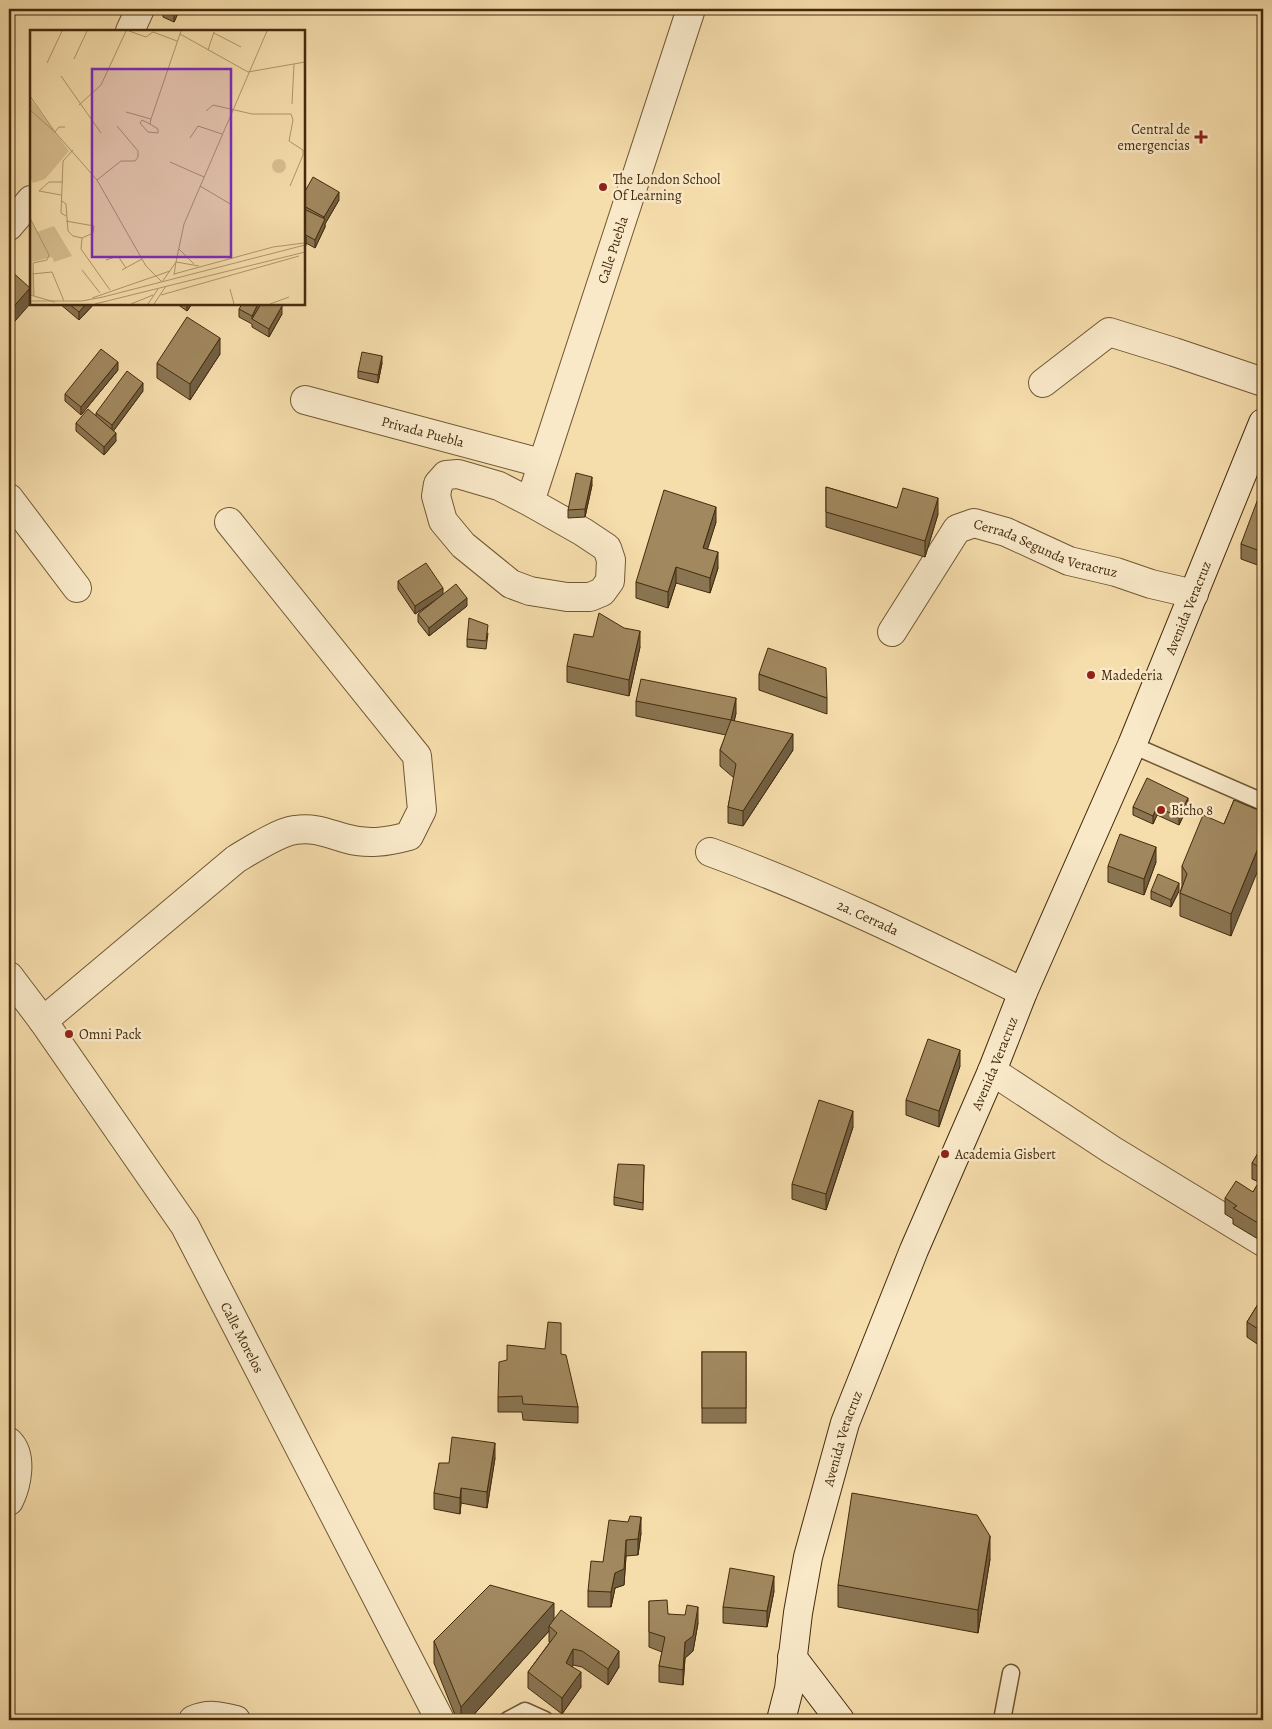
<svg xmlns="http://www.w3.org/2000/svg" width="1272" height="1729" font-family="Alegreya,serif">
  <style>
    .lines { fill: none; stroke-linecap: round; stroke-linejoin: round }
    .lane-casing { stroke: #705834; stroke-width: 19 }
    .street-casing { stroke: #705834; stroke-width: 30 }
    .secondary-casing { stroke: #442b0c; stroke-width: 30 }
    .lane { stroke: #f9e9c9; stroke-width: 16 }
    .street { stroke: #f9e9c9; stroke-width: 28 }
    .secondary { stroke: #f9e9c9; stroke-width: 28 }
    .wall { fill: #8a7552; stroke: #442b0c }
    .shaded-wall { fill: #715f42; stroke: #442b0c }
    .building { fill: #a1885f; stroke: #442b0c }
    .poi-dot { fill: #8f2418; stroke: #f9e9c9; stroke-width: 2 }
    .labels { text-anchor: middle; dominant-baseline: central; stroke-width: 5; stroke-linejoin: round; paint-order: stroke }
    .poi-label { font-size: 14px; fill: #442b0c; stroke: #f9e9c9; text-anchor: start }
    .street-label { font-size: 14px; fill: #442b0c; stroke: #f9e9c9 }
    .inset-road { fill: none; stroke: #af966c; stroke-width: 1 }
    .view { fill: #7b2cbf; fill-opacity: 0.15; stroke: #7b2cbf; stroke-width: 2.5 }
    .inset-edge { fill: none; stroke: #442b0c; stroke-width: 2.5 }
  </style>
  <rect width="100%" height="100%" fill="#f6ddac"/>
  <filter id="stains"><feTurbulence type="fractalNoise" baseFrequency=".004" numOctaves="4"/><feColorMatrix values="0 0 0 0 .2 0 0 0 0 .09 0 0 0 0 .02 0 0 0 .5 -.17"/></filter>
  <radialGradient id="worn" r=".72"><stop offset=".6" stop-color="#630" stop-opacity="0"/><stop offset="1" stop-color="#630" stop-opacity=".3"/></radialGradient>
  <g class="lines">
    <g class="lane-casing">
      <g id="lane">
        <path d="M1132 745 1263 802"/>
        <path d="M508 1720 525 1711 545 1720"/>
        <path d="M1002 1720 1011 1673"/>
      </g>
    </g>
    <g class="street-casing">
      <g id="street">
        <path d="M130 31 140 9"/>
        <path d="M9 226 31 200"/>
        <path d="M1043 383 1109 332 1174 352 1263 382"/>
        <path id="s1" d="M305 400 541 463"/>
        <path d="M9 498 77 588"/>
        <path id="s2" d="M530 502 499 486 458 474 446 475 438 484 436 496 443 521 463 545 511 584 530 591 567 597H590L602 592 610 581 611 560 607 548 583 532 530 502 691 9"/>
        <path id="s3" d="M892 632 957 529 974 523 1006 532 1069 561 1116 572 1151 584 1194 594"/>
        <path id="s4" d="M710 852C818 891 920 941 1023 992"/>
        <path id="s5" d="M9 976 43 1021 185 1226 440 1720"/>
        <path d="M43 1021 236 859C251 850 279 832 295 830 314 827 327 833 344 838 367 845 387 842 409 836L422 810 417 756 229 522"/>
        <path d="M992 1071 1112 1150 1263 1242"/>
        <path d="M9 1442C23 1456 17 1485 9 1501"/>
        <path d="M193 1720C208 1713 221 1716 236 1720"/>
      </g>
    </g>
    <g class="secondary-casing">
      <g id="secondary">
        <path d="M792 1657 840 1720"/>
        <path id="s6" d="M781 1720 789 1689 798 1613 808 1557 845 1423 914 1250 992 1071 1023 992 1132 745 1263 423"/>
      </g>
    </g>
    <use href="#lane" class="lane"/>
    <use href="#street" class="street"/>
    <use href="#secondary" class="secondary"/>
  </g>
  <g class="wall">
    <path d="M163 9H180L174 22 163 17Z"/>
    <path d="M219 9H231L230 13Z"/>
    <path d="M304 193 339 200 325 224V227L315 248 306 243 304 250Z"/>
    <path d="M60 304H94L79 320Z"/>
    <path d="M177 304H192L187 311Z"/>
    <path d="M239 309 282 314 269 337 252 327V324L239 317Z"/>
    <path d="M220 354 190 400 157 378V363Z"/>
    <path d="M382 363 378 383 358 378V371Z"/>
    <path d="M118 370 81 415 65 401V394Z"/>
    <path d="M143 391 113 431 116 441 104 455 76 431V423L96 416V413Z"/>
    <path d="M592 485 585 517 568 518V510Z"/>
    <path d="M826 487 897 508 938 514 925 557 826 527Z"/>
    <path d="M1263 498V567L1241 559V544Z"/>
    <path d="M716 522 707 549 718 568 710 593 676 583 668 608 636 598V582Z"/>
    <path d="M398 581 443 595 467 606 429 636 418 622V614L438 599 415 614 398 589Z"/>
    <path d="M488 633 486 649 467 647V639Z"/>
    <path d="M593 637 640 647 629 696 567 682V666Z"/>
    <path d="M759 674 827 698V714L759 690Z"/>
    <path d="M636 701 736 713 734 721 793 750 743 826 728 823V807L734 778 720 766V750L726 735 636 716Z"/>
    <path d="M1234 800 1231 936 1180 916V893L1182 886V866L1224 824Z"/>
    <path d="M1188 806 1179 825 1157 815 1153 824 1133 815V807Z"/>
    <path d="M1156 862 1144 895 1108 882V866Z"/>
    <path d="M1151 891H1179L1171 907 1151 899Z"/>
    <path d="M1263 972V1007L1259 1005V982Z"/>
    <path d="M960 1066 939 1127 906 1115V1100Z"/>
    <path d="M853 1127 826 1210 792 1199V1184Z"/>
    <path d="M1263 1147V1242L1233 1224V1219L1225 1214V1198L1253 1192 1259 1182 1252 1179V1163Z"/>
    <path d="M644 1165 643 1210 614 1205V1197Z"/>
    <path d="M1263 1296V1348L1247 1337V1322Z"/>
    <rect x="702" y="1352" width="44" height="71"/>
    <path d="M561 1354 578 1407V1423L523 1420 522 1412H498V1397Z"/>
    <path d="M495 1458 487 1508 461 1503 460 1514 434 1509V1493L449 1463Z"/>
    <path d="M628 1522 641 1533 638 1555 626 1556 624 1585 615 1588 611 1607H588V1591L603 1562Z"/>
    <path d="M990 1559 978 1633 838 1607V1585Z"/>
    <path d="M774 1591 767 1627 723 1623V1607Z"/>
    <path d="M649 1601 668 1614 698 1623 693 1651 685 1658 683 1685 659 1682V1666L662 1652 649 1647Z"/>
    <path d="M554 1620 619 1667 608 1685 582 1667 573 1665 572 1667 581 1687 562 1714 528 1688V1672L550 1642H549V1631L469 1720H457L434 1663V1641Z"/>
  </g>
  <g class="shaded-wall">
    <path d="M176 9H180L174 22V14Z"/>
    <path d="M339 192V200L325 224V227L315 248V240L324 221V217Z"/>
    <path d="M306 237V245L304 250V242Z"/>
    <path d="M30 288V304L9 328V312Z"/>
    <path d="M86 304H94L79 320V312Z"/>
    <path d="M187 304H192L187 311Z"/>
    <path d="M258 304H262L252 319V316Z"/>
    <path d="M282 306V314L269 337V329Z"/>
    <path d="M220 338V354L190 400V384Z"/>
    <path d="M382 356V363L378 383V375Z"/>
    <path d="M118 362V370L81 415V407Z"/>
    <path d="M143 383V391L112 433V425Z"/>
    <path d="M116 433V441L104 455V447Z"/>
    <path d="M592 477V485L585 517V509Z"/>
    <path d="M938 498V514L925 557V541Z"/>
    <path d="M716 507V522L703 564V548Z"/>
    <path d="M718 552V568L710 593V578Z"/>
    <path d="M676 567V583L668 608V592Z"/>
    <path d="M443 588V595L415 614V606Z"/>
    <path d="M467 598V606L429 636V628Z"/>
    <path d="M640 631V647L629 696V680Z"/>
    <path d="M736 698V713L731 736V720Z"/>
    <path d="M793 734V750L743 826V811Z"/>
    <path d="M1188 798V806L1179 825V817Z"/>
    <path d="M1157 807V815L1153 824V816Z"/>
    <path d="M1263 836V858L1231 936V914Z"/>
    <path d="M1156 847V862L1144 895V879Z"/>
    <path d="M1179 883V891L1171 907V900Z"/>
    <path d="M960 1050V1066L939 1127V1111Z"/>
    <path d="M853 1111V1127L826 1210V1194Z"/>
    <path d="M495 1443V1458L487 1508V1492Z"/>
    <path d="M461 1488V1503L460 1514V1498Z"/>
    <path d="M641 1517V1533L638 1555V1539Z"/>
    <path d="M990 1536V1559L978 1633V1610Z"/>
    <path d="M626 1540V1556L624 1585 615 1588 611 1607V1592L615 1573Z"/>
    <path d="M774 1576V1591L767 1627V1611Z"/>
    <path d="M554 1603V1625L549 1626V1631L469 1720H461V1707Z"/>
    <path d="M698 1607V1623L693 1651 685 1658 683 1685V1670L685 1642Z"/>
    <path d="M573 1649V1665L566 1679V1663Z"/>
    <path d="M619 1651V1667L608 1685V1669Z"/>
    <path d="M581 1672V1687L562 1714V1698Z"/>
  </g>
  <g class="building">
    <path d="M163 9H176L174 14Z"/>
    <path d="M313 177 339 192 324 217 304 206V193Z"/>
    <path d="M304 209 325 219 315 240 304 234Z"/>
    <path d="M9 269 30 288 9 312Z"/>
    <path d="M69 304H86L79 312Z"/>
    <path d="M242 304H258L252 316 239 309Z"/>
    <path d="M261 304H278L282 306 269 329 252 319Z"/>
    <path d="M187 317 220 338 190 384 157 363Z"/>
    <path d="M101 349 118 362 81 407 65 394Z"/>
    <path d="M362 352 382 356 378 375 358 371Z"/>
    <path d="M127 371 143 383 112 425 96 413Z"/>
    <path d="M88 409 116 433 104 447 76 423Z"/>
    <path d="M576 473 592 477 585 509 568 510Z"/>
    <path d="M826 487 897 508 903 488 938 498 925 541 826 512Z"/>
    <path d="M664 490 716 507 703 548 718 552 710 578 676 567 668 592 636 582Z"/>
    <path d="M1259 496 1263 498V552L1241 544Z"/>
    <path d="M426 563 443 588 415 606 398 581Z"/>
    <path d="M456 584 467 598 429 628 418 614Z"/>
    <path d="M599 613 624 628 640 631 629 680 567 666 574 634 593 637Z"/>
    <path d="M469 618 488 625 486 641 467 639Z"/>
    <path d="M768 648 826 668 827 698 759 674Z"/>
    <path d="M641 679 736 698 731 720 636 701Z"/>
    <path d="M731 720 793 734 743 811 728 807 736 764 720 750Z"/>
    <path d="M1147 778 1188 798 1179 817 1157 807 1153 816 1133 807Z"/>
    <path d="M1234 800 1263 812V836L1231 914 1180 893 1187 874 1182 866 1203 815 1224 824Z"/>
    <path d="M1120 834 1156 847 1144 879 1108 866Z"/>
    <path d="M1158 874 1179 883 1171 900 1151 891Z"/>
    <path d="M1263 972V984L1259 982Z"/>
    <path d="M928 1039 960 1050 939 1111 906 1100Z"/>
    <path d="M819 1100 853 1111 826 1194 792 1184Z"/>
    <path d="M1262 1146 1263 1147V1169L1252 1163Z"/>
    <path d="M618 1164 644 1165 643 1203 614 1197Z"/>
    <path d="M1263 1175V1226L1233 1208 1237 1206 1225 1198 1236 1181 1253 1192Z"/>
    <path d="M1263 1296V1332L1247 1322Z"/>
    <path d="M548 1322 561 1323V1354L566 1355 578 1407 523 1404 522 1396 498 1397 499 1362 507 1360V1345L545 1349Z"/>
    <rect x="702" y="1352" width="44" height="56"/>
    <path d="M452 1437 495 1443 487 1492 461 1488 460 1498 434 1493 439 1463H449Z"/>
    <path d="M852 1493 977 1515 990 1536 978 1610 838 1585Z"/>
    <path d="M630 1516 641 1517 638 1539 626 1540 624 1569 615 1573 611 1592 588 1591 591 1561 603 1562 609 1520 628 1522Z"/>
    <path d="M730 1568 774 1576 767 1611 723 1607Z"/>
    <path d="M490 1585 554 1603 461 1707 434 1641Z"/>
    <path d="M667 1600 668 1614 685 1615 687 1605 698 1607 693 1636 685 1642 683 1670 659 1666 665 1637 649 1632V1601Z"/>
    <path d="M561 1610 619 1651 608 1669 582 1651 573 1649 566 1663 581 1672 562 1698 528 1672 557 1633 549 1626Z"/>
    <path d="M522 1714 532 1720H510Z"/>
  </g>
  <g class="poi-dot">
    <path d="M1198.5 129.5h5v5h5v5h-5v5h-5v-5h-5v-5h5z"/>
    <circle cx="603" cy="187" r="5"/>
    <circle cx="1091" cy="675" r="5"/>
    <circle cx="1161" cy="810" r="5"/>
    <circle cx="69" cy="1034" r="5"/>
    <circle cx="945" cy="1154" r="5"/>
  </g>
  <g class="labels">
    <g class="poi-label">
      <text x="1190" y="129" text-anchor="end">Central de<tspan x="1190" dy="16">emergencias</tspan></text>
      <text x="613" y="179">The London School<tspan x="613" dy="16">Of Learning</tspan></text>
      <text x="1101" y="675">Madederia</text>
      <text x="1171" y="810">Bicho 8</text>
      <text x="79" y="1034">Omni Pack</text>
      <text x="955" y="1154">Academia Gisbert</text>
    </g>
    <g class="street-label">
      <text stroke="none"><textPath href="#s2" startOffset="729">Calle Puebla</textPath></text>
      <text stroke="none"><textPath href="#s1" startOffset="122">Privada Puebla</textPath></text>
      <text stroke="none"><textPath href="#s3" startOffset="216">Cerrada Segunda Veracruz</textPath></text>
      <text stroke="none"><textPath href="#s6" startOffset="1189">Avenida Veracruz</textPath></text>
      <text stroke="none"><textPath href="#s4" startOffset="171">2a. Cerrada</textPath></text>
      <text stroke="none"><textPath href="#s6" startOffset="694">Avenida Veracruz</textPath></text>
      <text stroke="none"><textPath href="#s5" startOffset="431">Calle Morelos</textPath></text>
      <text stroke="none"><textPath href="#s6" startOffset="289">Avenida Veracruz</textPath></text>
    </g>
  </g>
  <g transform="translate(30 30)">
    <rect width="275" height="275" fill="#f6ddac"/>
    <path d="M0 68 39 121 15 149 3 153 0 148ZM242 136a7 7 0 1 1 14 0a7 7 0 1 1-14 0ZM0 189 7 202 24 196 42 226 24 232 22 227 2 232 4 266 0 265Z" fill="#d8bf91"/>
    <path class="inset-road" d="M99 1 116 7 123 2 147 11M184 3 211 17M150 4 218 42M178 20 184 2M44 29 57 1M17 33 32 1M218 42 275 32M31 46 71 103M0 66 25 102 67 150 116 236 132 252M262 74 264 34M49 75 71 55 96 1M0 80 25 102 29 97H35M176 81 183 75 222 84H261L263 90 259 111 273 120V125L260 156M96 82 121 89M121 89 151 1M120 94 112 90 110 93 118 102 128 103V99L120 94 121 89M160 108 168 96 192 104M140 132 174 147M67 150 91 131H105L108 127V121L87 96M170 156 202 175M31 165 9 161 19 152H33M32 171 36 174 38 201 43 206 52 208M36 186 31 183 33 131 43 120M0 188 19 225 17 230 3 233 4 266M36 191 64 196 63 203 52 208 51 219 80 260M149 219 164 234M76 230 88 226 96 238M52 240 70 263M92 240 112 229M2 244 22 242 34 271M144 244 243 217 274 213M144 245 146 232 169 236M132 252 146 232 154 194 237 1M200 259 204 274M0 265 25 272M131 265 269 226M62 268 140 241M0 271H52L73 267 275 215M65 274 275 222M101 274 123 265M118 274 128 259M124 274 136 256M240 274 259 267"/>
    <path class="view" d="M62 39H201V227H62Z"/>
    <rect width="275" height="275" class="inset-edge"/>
  </g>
  <rect width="1272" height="1729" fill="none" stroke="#f6ddac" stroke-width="30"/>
  <rect x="10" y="10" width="1252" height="1709" fill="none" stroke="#442b0c" stroke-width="2.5"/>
  <rect x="15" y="15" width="1242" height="1699" fill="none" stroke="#442b0c"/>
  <rect width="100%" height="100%" filter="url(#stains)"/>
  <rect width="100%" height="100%" fill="url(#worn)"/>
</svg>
